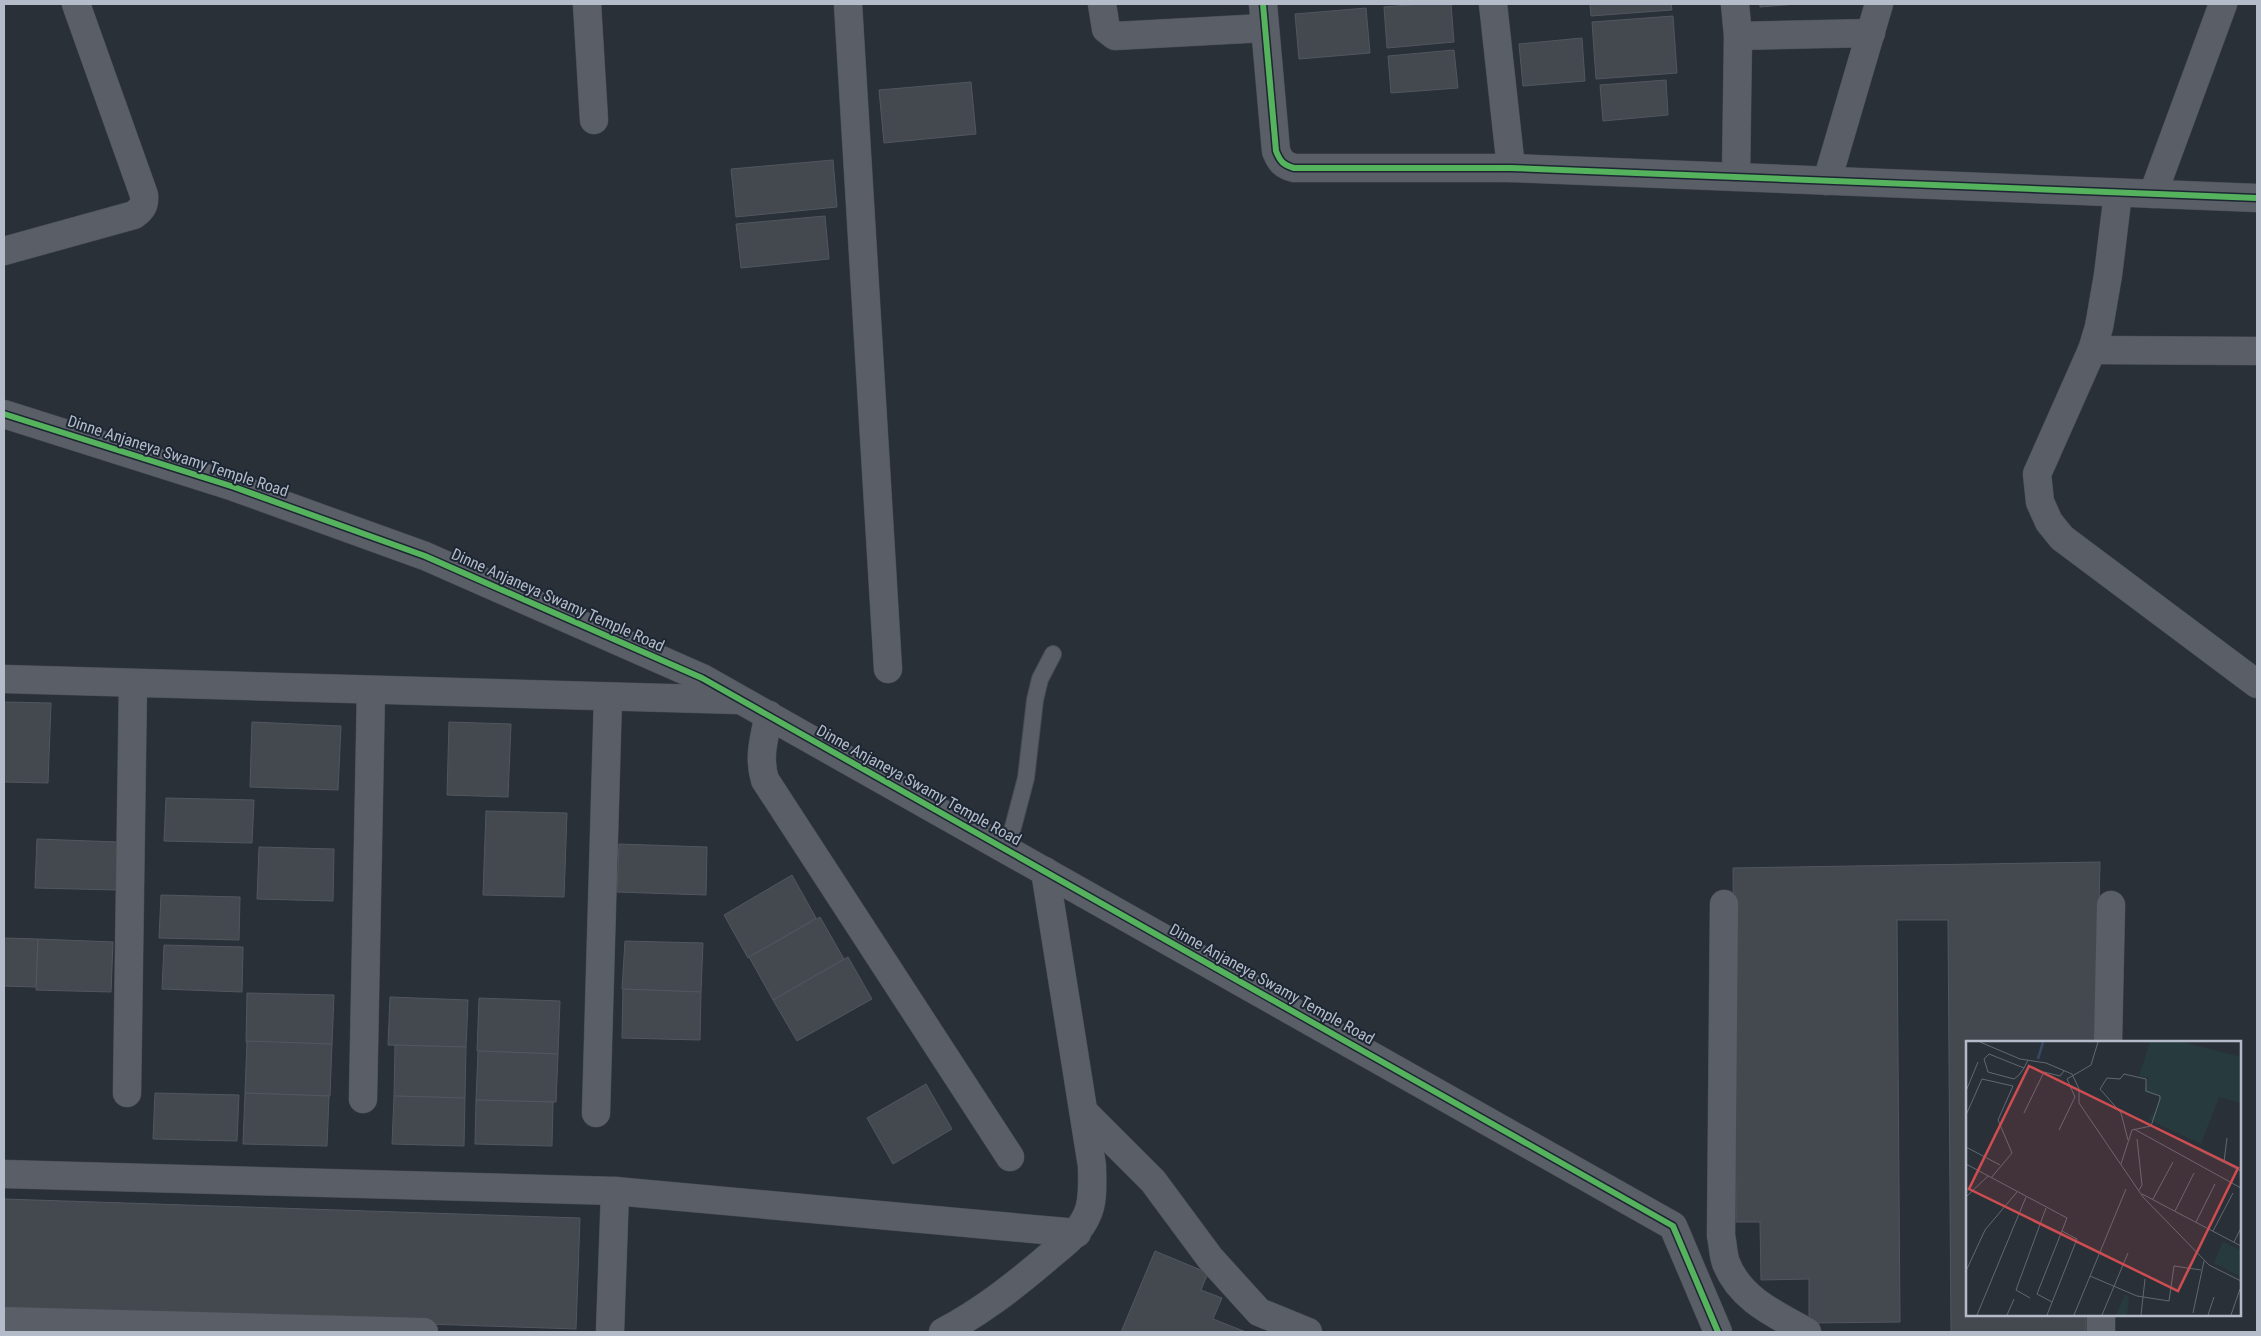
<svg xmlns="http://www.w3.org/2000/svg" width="2261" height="1336" font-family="'Roboto Condensed',sans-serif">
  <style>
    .building { fill: #444950; stroke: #52575f }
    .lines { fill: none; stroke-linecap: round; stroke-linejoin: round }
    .service-casing { stroke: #484c53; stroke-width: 18 }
    .minor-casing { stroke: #484c53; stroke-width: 29 }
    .service { stroke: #5a5e66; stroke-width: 16 }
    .minor { stroke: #5a5e66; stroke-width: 28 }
    .cycleway-casing { stroke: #1d2633; stroke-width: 9 }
    .cycleway { stroke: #56b35d; stroke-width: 6 }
    .labels { text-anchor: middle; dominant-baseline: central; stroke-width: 4; stroke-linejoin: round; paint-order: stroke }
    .street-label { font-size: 16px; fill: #b4bcc9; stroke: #1d2633 }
    .inset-river { fill: none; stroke: #384963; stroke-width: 2.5 }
    .inset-road { fill: none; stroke: #616872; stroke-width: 1 }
    .view { fill: #ce4d50; fill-opacity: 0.15; stroke: #ce4d50; stroke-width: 2.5 }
    .inset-edge { fill: none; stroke: #b4bcc9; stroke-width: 2.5 }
  </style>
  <rect width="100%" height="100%" fill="#2a3038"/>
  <g class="building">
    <path d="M1421 4H1451L1454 42 1387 48 1384 7Z"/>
    <path d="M1590 4H1671L1672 10 1591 16Z"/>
    <path d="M1760 4H1797L1760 7Z"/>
    <path d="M1366 8 1370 53 1299 59 1295 14Z"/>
    <path d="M1673 16 1677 73 1596 79 1592 22Z"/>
    <path d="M1582 38 1585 81 1523 86 1519 44Z"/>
    <path d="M1454 50 1458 88 1391 93 1388 56Z"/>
    <path d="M1666 80 1668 115 1603 121 1600 85Z"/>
    <path d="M971 82 976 134 884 143 879 90Z"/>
    <path d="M833 160 837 207 736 217 731 169Z"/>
    <path d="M825 216 829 259 741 268 736 224Z"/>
    <path d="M4 702 51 703 48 783 4 782Z"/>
    <path d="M252 722 341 726 338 790 250 787Z"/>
    <path d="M449 722 511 724 508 797 447 795Z"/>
    <path d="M166 798 254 800 252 843 164 841Z"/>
    <path d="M486 811 567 813 564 897 483 895Z"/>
    <path d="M37 839 118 842 116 890 35 888Z"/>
    <path d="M619 844 707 847 706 895 617 892Z"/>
    <path d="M259 847 334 849 333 901 257 899Z"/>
    <path d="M2100 862 2096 1042H1967V1315H2086V1332H1951L1948 920H1897L1900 1322 1809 1323V1279L1761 1280 1760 1222H1736L1733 868Z"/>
    <path d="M792 875 816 918 748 958 724 915Z"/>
    <path d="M161 895 240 897 239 940 159 938Z"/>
    <path d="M820 917 844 959 773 1000 749 957Z"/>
    <path d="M4 938 38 939 36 987 4 986Z"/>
    <path d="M38 939 113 942 111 992 36 990Z"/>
    <path d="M625 941 703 943 701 992 622 989Z"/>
    <path d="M164 945 243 947 242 992 162 989Z"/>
    <path d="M848 957 872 999 797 1041 773 1000Z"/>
    <path d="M623 989 701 992 700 1040 622 1038Z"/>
    <path d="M247 993 334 995 332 1044 246 1042Z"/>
    <path d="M390 997 468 1000 466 1047 388 1045Z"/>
    <path d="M479 998 560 1001 558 1054 477 1051Z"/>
    <path d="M247 1041 332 1044 330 1096 245 1093Z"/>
    <path d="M395 1045 466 1047 465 1098 394 1096Z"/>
    <path d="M478 1051 558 1054 556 1102 476 1100Z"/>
    <path d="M926 1084 952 1129 893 1164 867 1118Z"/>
    <path d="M155 1093 239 1095 237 1141 153 1139Z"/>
    <path d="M245 1093 329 1096 327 1146 243 1144Z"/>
    <path d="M394 1096 465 1098 464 1146 392 1144Z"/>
    <path d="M476 1100 553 1102 552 1146 475 1144Z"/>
    <path d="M4 1199 580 1218 576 1329 4 1310Z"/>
    <path d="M1155 1251 1208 1273 1201 1290 1222 1298 1213 1319 1246 1332H1121Z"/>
  </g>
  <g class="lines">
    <g class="service-casing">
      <path id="service" d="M1007 850 1026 778 1035 700 1040 679 1053 654"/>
    </g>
    <g class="minor-casing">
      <g id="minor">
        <path d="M587 4 594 120"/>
        <path d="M848 4 888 669"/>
        <path d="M1102 4 1106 29 1115 36 1264 28"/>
        <path d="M1263 4 1276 151C1280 161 1283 165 1294 168H1511L2257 198"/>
        <path d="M1493 4 1511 168"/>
        <path d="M1735 4 1738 36 1736 177"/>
        <path d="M1738 36 1871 33"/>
        <path d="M1827 181 1879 4"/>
        <path d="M2118 193 2108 275 2099 327 2092 350 2037 474 2040 502 2049 522 2062 538 2257 684"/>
        <path d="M2153 194 2223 4"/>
        <path d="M4 251 134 215C142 209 145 205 144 195L76 4"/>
        <path d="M2092 350 2257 351"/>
        <path d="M4 414 234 487 425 556 702 678 1673 1226 1718 1332"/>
        <path d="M4 679 738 700"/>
        <path d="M769 715C764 738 758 758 765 780L1010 1157"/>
        <path d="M1724 904 1721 1236C1723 1244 1723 1255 1726 1263 1740 1299 1775 1314 1807 1332"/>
        <path d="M2108 1042 2111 905"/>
        <path d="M127 1093 133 683"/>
        <path d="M363 1099 371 690"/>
        <path d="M1084 1112 1153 1181 1210 1258 1259 1312 1308 1332"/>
        <path d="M596 1113 608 697"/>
        <path d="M4 1174 615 1191 1077 1233"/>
        <path d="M4 1321 424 1332"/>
        <path d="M610 1332 615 1191"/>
        <path d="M943 1332C981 1312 1013 1287 1046 1259 1061 1246 1079 1234 1087 1215 1094 1201 1092 1181 1092 1166L1045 871"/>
        <path d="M2101 1332V1315"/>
      </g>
    </g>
    <use href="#service" class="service"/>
    <use href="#minor" class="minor"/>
    <g class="cycleway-casing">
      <g id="cycleway">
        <path d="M1263 4 1276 151C1280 161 1283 165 1294 168H1511L2257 198"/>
        <path d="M4 414 234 487 425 556 702 678 1673 1226 1718 1332"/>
      </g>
    </g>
    <use href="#cycleway" class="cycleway"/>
  </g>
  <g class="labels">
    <g class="street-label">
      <text transform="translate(178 456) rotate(18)">Dinne Anjaneya Swamy Temple Road</text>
      <text transform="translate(558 600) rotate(24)">Dinne Anjaneya Swamy Temple Road</text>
      <text transform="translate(919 785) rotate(29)">Dinne Anjaneya Swamy Temple Road</text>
      <text transform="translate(1272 984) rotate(29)">Dinne Anjaneya Swamy Temple Road</text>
    </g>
  </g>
  <g transform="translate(1966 1041)">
    <rect width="275" height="275" fill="#2a3038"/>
    <path d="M184 1H216L275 16V62L253 56 235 103 183 79 191 66 193 55 178 51 182 37 173 35ZM257 201 275 209V236L248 222ZM159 253 163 256 161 274H150Z" fill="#273a3e"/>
    <path class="inset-river" d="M72 18 77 1"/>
    <path class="inset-road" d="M14 1 54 18 80 22 106 33 113 48V62L177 156 243 224 275 240M58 27 23 13 18 18 22 31 48 38 53 34 58 27 62 19M0 50 12 21M58 72 78 31 94 35 98 30M0 74 16 38 47 45 32 79 46 112 25 137M168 88 275 147M93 89 109 56 101 38 125 24 132 1M171 98 176 144 173 149M162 99 155 72 134 48 141 37 154 38 158 33 180 38V50L194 55V58L185 85M0 106 34 124M258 121 261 97M0 123 101 177 71 253 86 261M155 123 166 89 185 85 275 130M176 153 275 205M0 156 22 135M187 158 207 121M209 170 228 132M230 181 249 143M247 190 267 152M268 201 275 187M0 230 19 189 51 151M124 235 171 255 203 260 208 225 235 229M64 257 50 249 80 167M227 272 238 220M11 274 60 156M41 274 48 258M81 274 111 198 96 190M108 274 160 148M136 274 162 212M175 274 179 238M242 274 248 256M265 274 274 248"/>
    <path class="view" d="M63 25 272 127 212 250 3 148Z"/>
    <rect width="275" height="275" class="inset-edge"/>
  </g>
  <rect width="2261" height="1336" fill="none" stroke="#b4bcc9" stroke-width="10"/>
</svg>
